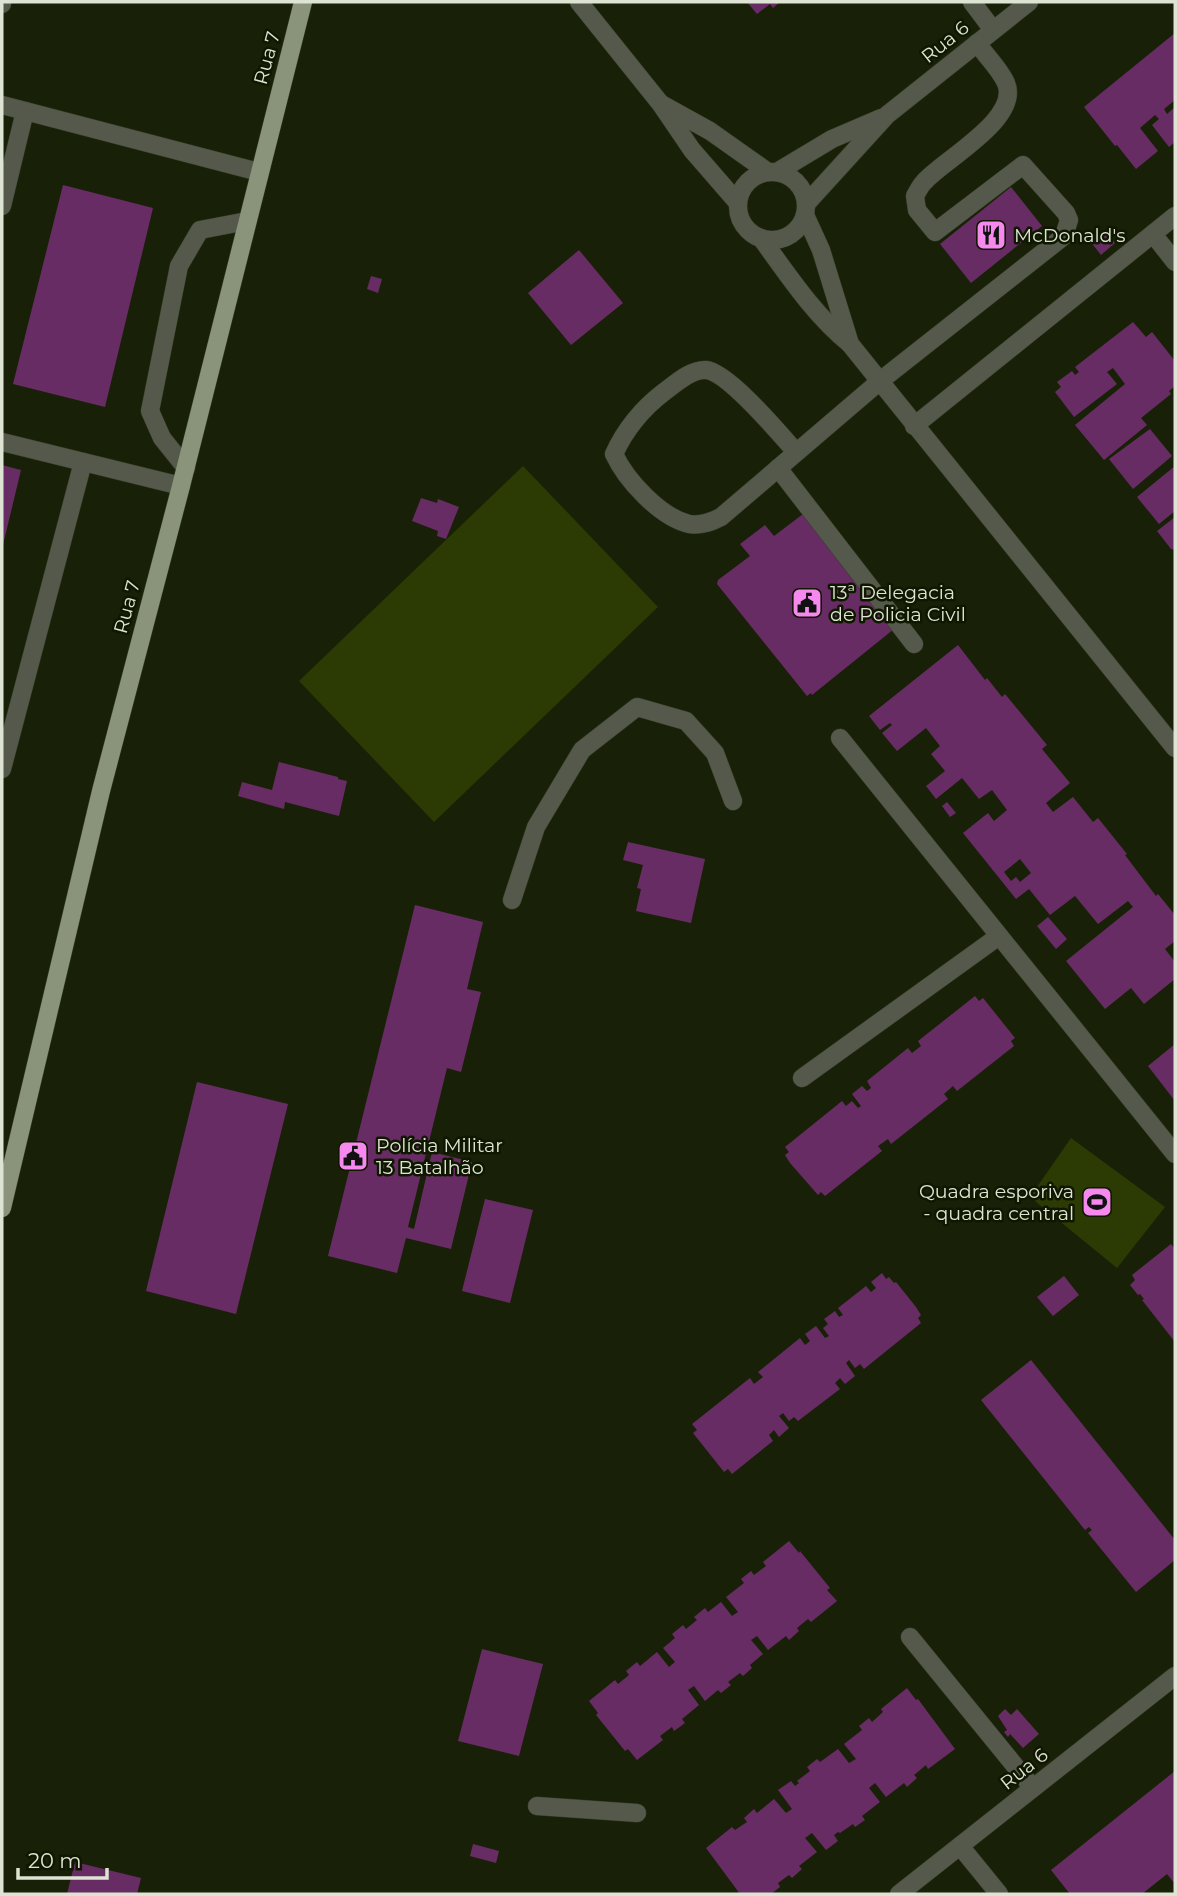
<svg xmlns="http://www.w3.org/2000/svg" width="1177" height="1896" font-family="Montserrat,sans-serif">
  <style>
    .green { fill: #2b3b03 }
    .building { fill: #682c64; fill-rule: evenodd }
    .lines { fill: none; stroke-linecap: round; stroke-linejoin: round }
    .minor-casing { stroke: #343c24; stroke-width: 19 }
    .major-casing { stroke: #343c24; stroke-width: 19 }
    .minor { stroke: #54594c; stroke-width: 18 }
    .major { stroke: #8a947a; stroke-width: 18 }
    .labels { text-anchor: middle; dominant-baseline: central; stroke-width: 5; stroke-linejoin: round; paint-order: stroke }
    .street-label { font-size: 19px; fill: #dde4d4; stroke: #0f1701 }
    .poi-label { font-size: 19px; fill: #dde4d4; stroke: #0f1701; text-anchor: start }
  </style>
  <rect width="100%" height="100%" fill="#182107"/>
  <g class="green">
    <path d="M523 466 658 607 434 822 299 681Z"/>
    <path d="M1071 1138 1165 1207 1117 1268 1030 1197Z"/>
  </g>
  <g class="building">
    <path d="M747 2H780L773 8 770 4 757 14Z"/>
    <path d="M1175 33V100L1164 109 1167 114 1175 107V142L1169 147 1152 125 1159 119 1155 115 1140 128 1158 151 1136 169 1117 145 1115 146 1084 107Z"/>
    <path d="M63 185 153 208 105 407 13 384Z"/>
    <path d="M1011 187 1042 226 971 283 940 244Z"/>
    <path d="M1104 230 1115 243 1101 255 1090 241Z"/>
    <path d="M579 250 623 303 571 345 528 293Z"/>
    <path d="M371 276 382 279 378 293 367 289Z"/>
    <path d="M1133 322 1146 337 1152 332 1175 361V386L1169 391 1171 394 1141 418 1147 425 1104 460 1075 425 1125 384 1113 368 1107 372 1117 384 1074 417 1055 392 1061 387 1057 382 1072 371 1075 375 1079 372 1075 367Z"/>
    <path d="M1150 429 1172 456 1133 489 1109 459Z"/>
    <path d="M2 465 21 470 3 545H2Z"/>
    <path d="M1175 466V511L1159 524 1137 497Z"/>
    <path d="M421 498 437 503 438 499 459 507 446 539 437 536 438 531 412 521Z"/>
    <path d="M807 511 894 629 812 695 811 693 807 696 717 584 718 580 750 556 740 544 765 525 774 536Z"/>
    <path d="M1175 517V550L1171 549 1157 531Z"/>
    <path d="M958 645 985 680 987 678 1002 697 1005 694 1047 745 1042 749 1070 783 1046 803 1053 812 1073 797 1093 822 1098 818 1127 854 1125 855 1156 896 1158 894 1175 915V941L1165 949 1175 962V979L1144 1004 1131 988 1105 1009 1066 961 1133 907 1128 901 1098 924 1075 896 1050 915 1029 889 1016 899 963 833 988 813 994 821 1007 810 992 790 979 799 962 778 936 799 926 786 945 771 931 754 940 746 926 728 897 751 882 733 892 725 890 723 880 730 869 716ZM1020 859 1031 873 1020 882 1016 877 1011 881 1004 872Z"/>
    <path d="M279 762 338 777V779L347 781 339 816 285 802 284 809 238 796 242 782 272 790Z"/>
    <path d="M947 802 956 813 950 817 942 806Z"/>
    <path d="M628 842 705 859 691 923 636 911 641 889 637 888 643 865 623 860Z"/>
    <path d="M415 905 483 922 467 989 481 992 461 1072 447 1068 408 1227 414 1229 432 1152 472 1162 451 1249 406 1238 397 1273 328 1256Z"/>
    <path d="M1048 917 1067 939 1056 949 1037 926Z"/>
    <path d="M975 996 979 1001 983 998 1015 1038 1011 1041 1014 1046 957 1091 953 1086 944 1094 948 1099 891 1144 888 1139 878 1146 882 1151 825 1196 821 1192 818 1195 790 1163 785 1155 789 1152 785 1147 842 1101 846 1106 852 1101 858 1108 861 1106 852 1094 862 1086 867 1091 871 1088 867 1081 908 1048 912 1053 921 1046 918 1041Z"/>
    <path d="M1175 1044V1101L1148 1066Z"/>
    <path d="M197 1082 288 1104 236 1314 146 1291Z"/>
    <path d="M485 1199 533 1210 510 1303 462 1291Z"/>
    <path d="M1171 1244 1175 1249V1342L1142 1300 1144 1299 1140 1294 1138 1295 1130 1285 1135 1280 1132 1275Z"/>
    <path d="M882 1273 886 1279 889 1277 894 1283 896 1282 916 1307 921 1315 918 1318 921 1323 864 1369 860 1364 855 1368 849 1360 846 1363 855 1376 845 1384 840 1378 835 1383 840 1389 798 1421 794 1417 789 1421 783 1413 779 1416 789 1428 779 1437 774 1430 769 1435 773 1441 732 1474 728 1469 724 1472 693 1433 697 1430 692 1424 750 1378 754 1384 763 1377 758 1372 800 1338 805 1345 810 1341 805 1334 816 1326 825 1338 829 1336 823 1328 828 1324 824 1319 835 1311 839 1317 843 1315 838 1308 866 1286 871 1292 876 1288 871 1282Z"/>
    <path d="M1064 1276 1079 1295 1053 1316 1037 1297Z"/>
    <path d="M1031 1360 1175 1540V1560L1136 1592 1088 1533 1092 1530 1089 1527 1085 1530 981 1400Z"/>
    <path d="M789 1541 799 1553 800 1551 830 1588 827 1590 837 1601 811 1622 808 1619 797 1628 799 1631 789 1640 786 1636 768 1650 757 1636 751 1640 763 1654 750 1665 752 1668 743 1676 740 1673 728 1682 731 1685 721 1693 718 1690 705 1701 694 1686 688 1690 699 1705 682 1719 685 1723 674 1731 672 1727 660 1736 663 1740 637 1760 628 1749 625 1751 596 1715 598 1713 589 1701 615 1680 618 1684 629 1675 626 1671 637 1662 640 1666 657 1652 669 1667 675 1662 663 1648 675 1638 672 1634 683 1625 686 1629 697 1620 694 1617 705 1608 708 1612 721 1602 732 1616 738 1612 726 1597 744 1583 741 1579 751 1571 754 1575 766 1566 763 1562Z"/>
    <path d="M482 1649 543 1664 519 1756 458 1741Z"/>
    <path d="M907 1688 916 1700 918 1699 955 1749 928 1769 926 1765 914 1775 917 1778 907 1787 904 1783 886 1797 875 1783 869 1788 880 1802 862 1816 865 1820 855 1827 853 1824 840 1833 838 1832 834 1835 838 1841 826 1850 812 1833 805 1838 817 1852 799 1866 802 1869 792 1878 789 1875 778 1883 780 1887 771 1894H740L706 1848 732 1827 735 1830 747 1822 744 1818 754 1809 757 1813 774 1799 786 1813 792 1809 778 1790 791 1781 795 1786 799 1783 797 1781 810 1771 807 1767 817 1759 820 1762 838 1749 849 1763 856 1759 844 1744 862 1730 859 1726 869 1718 872 1722 883 1712 881 1709Z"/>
    <path d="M1005 1709 1011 1715 1017 1709 1039 1734 1023 1748 1010 1734 1008 1737 1004 1732 1007 1730 998 1716Z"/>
    <path d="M1175 1771V1884L1167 1874 1142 1894H1070L1051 1870Z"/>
    <path d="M473 1844 499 1851 496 1863 470 1856Z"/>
    <path d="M75 1862 141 1878 137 1894H67Z"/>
  </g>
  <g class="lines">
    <g class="minor-casing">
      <g id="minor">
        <path d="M579 2 660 103 692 150 738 203"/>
        <path d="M972 2 993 30"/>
        <path d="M2 4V2"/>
        <path d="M2 105 259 172"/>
        <path d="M663 105 710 131 768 172"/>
        <path d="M777 172 832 139 881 118"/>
        <circle cx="772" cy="206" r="34"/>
        <path d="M806 204 887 115 1029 2"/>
        <path d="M2 206 25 111"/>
        <path d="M805 215 821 250 850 344"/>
        <path d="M1153 234 1175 262"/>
        <path d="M761 238C788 275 814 315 850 344L1175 748"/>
        <path d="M914 426 1175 216"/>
        <path d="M2 442 181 486"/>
        <path d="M796 452C780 434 728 372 706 370 691 369 675 384 664 392 643 408 625 430 614 454 626 480 660 517 689 524 701 526 711 522 721 517L880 381 1064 236 1069 220 1066 213 1023 165 935 232 917 210 915 196C918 191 920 186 924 182 943 160 1021 119 1006 83 1000 69 986 56 977 43"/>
        <path d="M186 468 162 438 150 411 179 266 200 230 247 221"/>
        <path d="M778 468 914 644"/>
        <path d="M840 738 1175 1154"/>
        <path d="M2 769 83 462"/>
        <path d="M512 900 536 827 582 750 637 707 686 721 715 753 733 801"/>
        <path d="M802 1078 999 936"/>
        <path d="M910 1637 1033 1788"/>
        <path d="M537 1806 637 1813"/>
        <path d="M960 1846 999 1894"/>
        <path d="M899 1894 1175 1676"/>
      </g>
    </g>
    <g class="major-casing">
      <path id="major" d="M2 1208 101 791 181 486 303 2"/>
    </g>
    <use href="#minor" class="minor"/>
    <use href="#major" class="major"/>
  </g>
  <defs>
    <g id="restaurant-square" transform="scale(1.575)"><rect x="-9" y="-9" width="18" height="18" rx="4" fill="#f589ee" stroke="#0f1701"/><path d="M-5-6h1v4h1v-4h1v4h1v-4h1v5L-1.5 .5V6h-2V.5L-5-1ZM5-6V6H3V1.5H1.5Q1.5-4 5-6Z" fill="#111"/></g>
    <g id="civic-square" transform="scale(1.575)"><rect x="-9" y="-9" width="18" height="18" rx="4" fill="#f589ee" stroke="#0f1701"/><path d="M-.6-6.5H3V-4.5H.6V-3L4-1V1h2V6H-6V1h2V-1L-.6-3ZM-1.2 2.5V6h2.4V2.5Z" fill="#111"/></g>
    <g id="stadium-square" transform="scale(1.575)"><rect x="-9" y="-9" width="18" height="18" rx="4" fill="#f589ee" stroke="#0f1701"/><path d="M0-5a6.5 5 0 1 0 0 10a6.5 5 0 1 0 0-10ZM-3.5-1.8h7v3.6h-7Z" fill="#111"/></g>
  </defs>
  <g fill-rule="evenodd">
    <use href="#restaurant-square" x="991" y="235"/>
    <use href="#civic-square" x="807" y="603"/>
    <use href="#civic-square" x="353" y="1156"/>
    <use href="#stadium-square" x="1097" y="1202"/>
  </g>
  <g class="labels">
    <g class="street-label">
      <text transform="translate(945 42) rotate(-39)">Rua 6</text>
      <text transform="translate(267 58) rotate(-75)">Rua 7</text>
      <text transform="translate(127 607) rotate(-75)">Rua 7</text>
      <text transform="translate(1024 1769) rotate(-38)">Rua 6</text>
    </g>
    <g class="poi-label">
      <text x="1014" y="235">McDonald's</text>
      <text x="830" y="592">13ª Delegacia<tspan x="830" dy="22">de Policia Civil</tspan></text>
      <text x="376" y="1145">Polícia Militar<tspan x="376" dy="22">13 Batalhão</tspan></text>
      <text x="1074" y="1191" text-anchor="end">Quadra esporiva<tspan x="1074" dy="22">- quadra central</tspan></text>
    </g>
  </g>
  <rect width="1177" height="1896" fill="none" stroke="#dde4d4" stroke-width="7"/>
  <path d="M18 1868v10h89v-10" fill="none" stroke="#dde4d4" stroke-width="3.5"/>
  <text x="28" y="1868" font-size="21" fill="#dde4d4" stroke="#0f1701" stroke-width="5" paint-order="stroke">20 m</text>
</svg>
